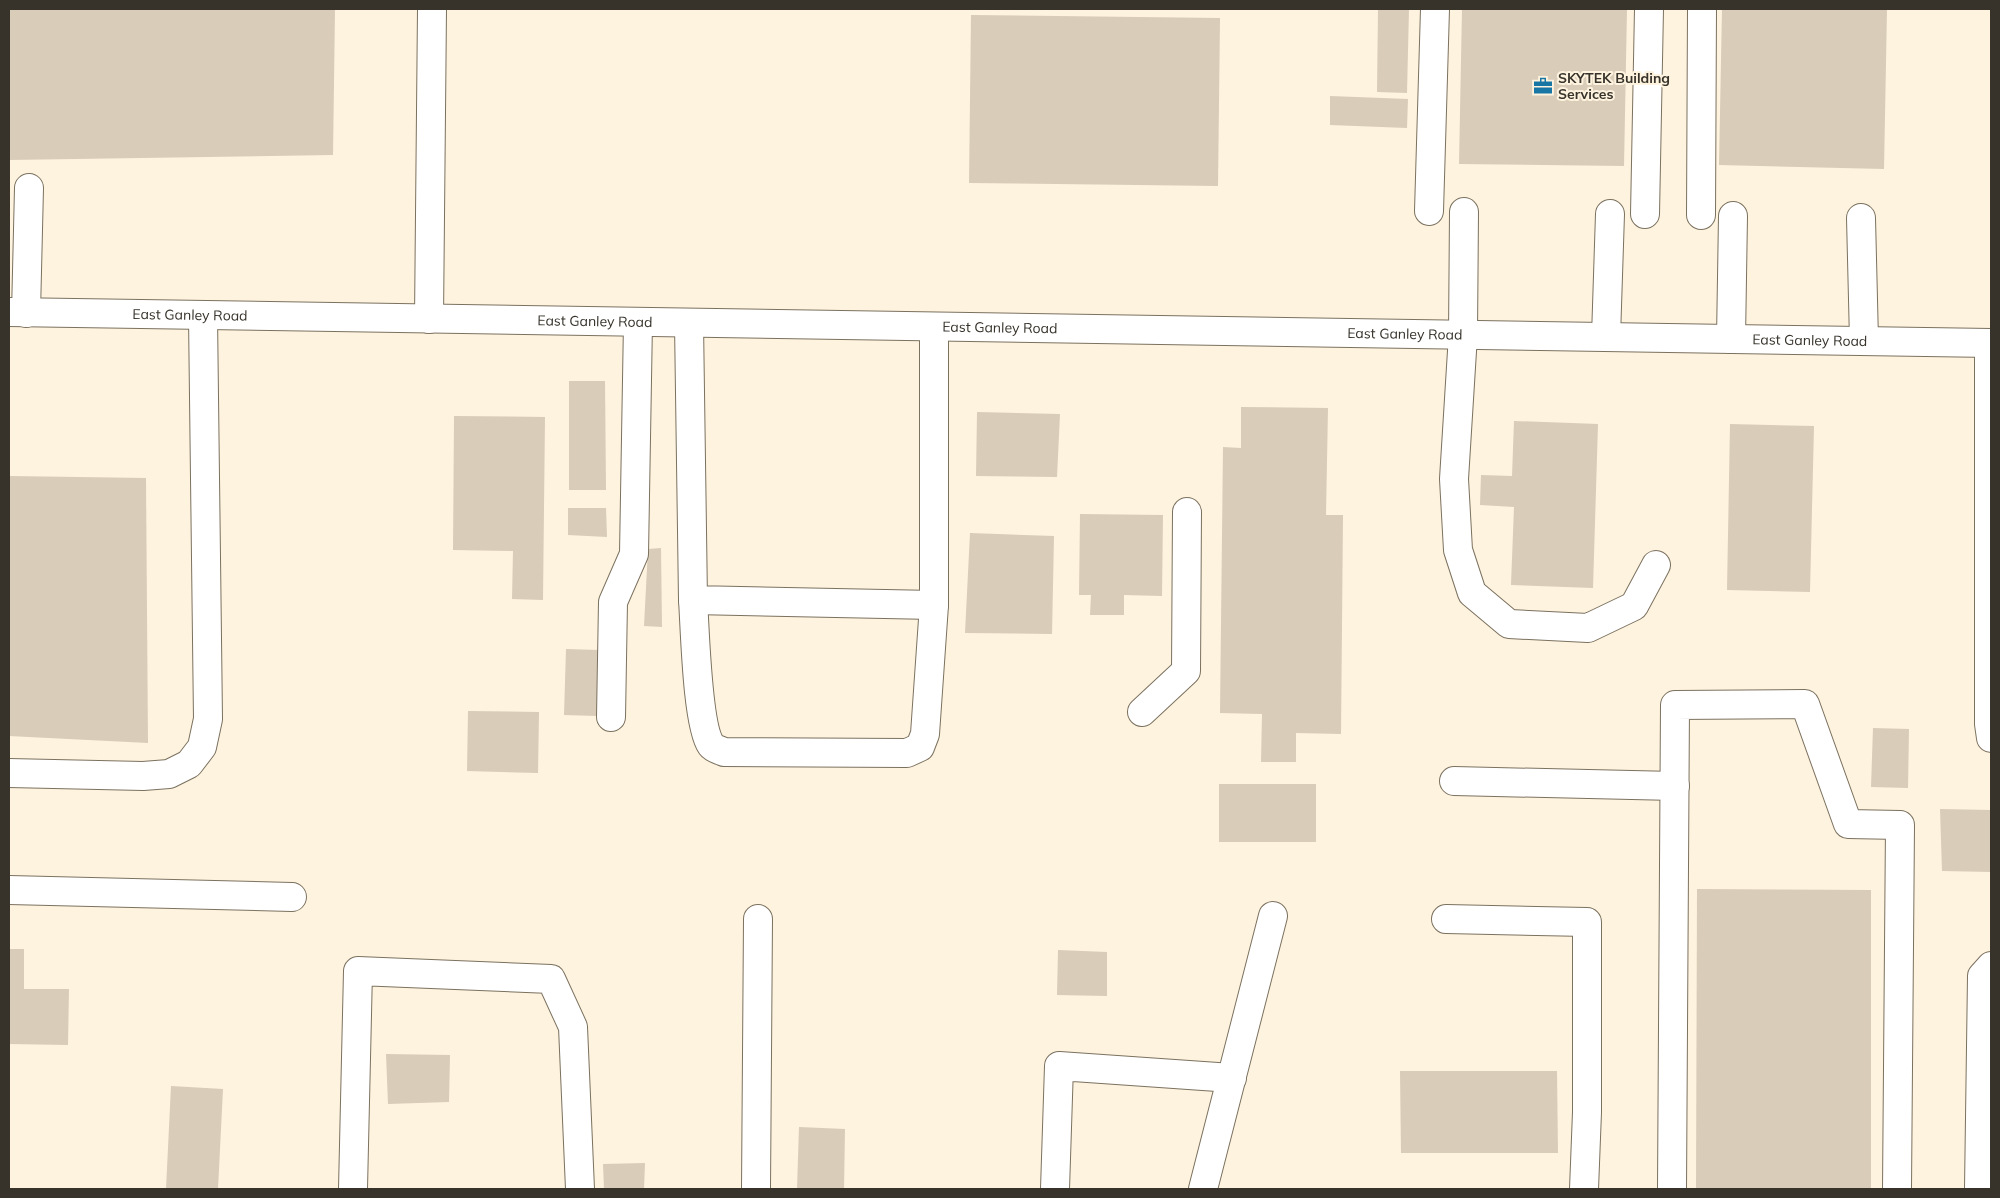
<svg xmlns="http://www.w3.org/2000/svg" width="2000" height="1198" font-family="Mulish,sans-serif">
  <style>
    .building { fill: #d9ccb9 }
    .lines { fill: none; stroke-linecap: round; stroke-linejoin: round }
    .minor-casing { stroke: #7b715f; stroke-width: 30 }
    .minor { stroke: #fff; stroke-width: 28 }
    .labels { text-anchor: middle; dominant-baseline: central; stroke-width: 4; stroke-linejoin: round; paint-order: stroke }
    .poi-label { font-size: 14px; font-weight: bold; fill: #37332b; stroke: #fef3de; text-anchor: start }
    .street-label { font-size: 14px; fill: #37332b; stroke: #fef3de }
  </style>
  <rect width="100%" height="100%" fill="#fef3de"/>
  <g class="building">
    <path d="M9 9H335L333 155 9 160Z"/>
    <path d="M1378 9H1409L1407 93 1377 92Z"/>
    <path d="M1462 9H1627L1624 166 1459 164Z"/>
    <path d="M1722 9H1887L1884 169 1719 165Z"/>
    <path d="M971 15 1220 18 1218 186 969 183Z"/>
    <path d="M1330 96 1408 99 1407 128 1330 125Z"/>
    <path d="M569 381H605L606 490H569Z"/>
    <path d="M1241 407 1328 408 1326 515H1343L1341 734 1296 733V762H1261L1262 714 1220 713 1223 447 1241 448Z"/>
    <path d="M977 412 1060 414 1057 477 976 476Z"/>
    <path d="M454 416 545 417 543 600 512 599 513 551 453 550Z"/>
    <path d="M1514 421 1598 424 1593 588 1511 585 1514 507 1480 505 1481 475 1512 476Z"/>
    <path d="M1730 424 1814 426 1810 592 1727 590Z"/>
    <path d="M9 476 146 478 148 743 9 736Z"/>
    <path d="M568 508H606L607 537 568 535Z"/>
    <path d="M1080 514 1163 515 1162 596 1124 595V615H1090L1091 595H1079Z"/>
    <path d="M970 533 1054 536 1052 634 965 633Z"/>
    <path d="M661 548 662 627 644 626 648 549Z"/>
    <path d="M566 649 599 650 597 716 564 715Z"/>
    <path d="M468 711 539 712 538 773 467 771Z"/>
    <path d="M1873 728 1909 729 1908 788 1871 787Z"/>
    <rect x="1219" y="784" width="97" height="58"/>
    <path d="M1940 809 1991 810V872L1942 871Z"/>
    <path d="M1697 889 1871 890V1189H1696Z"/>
    <path d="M9 949H24V989H69L68 1045 9 1044Z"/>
    <path d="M1058 950 1107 952V996L1057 995Z"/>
    <path d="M386 1054 450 1055 449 1102 388 1104Z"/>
    <path d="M1400 1071H1557L1558 1153H1401Z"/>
    <path d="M171 1086 223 1089 218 1189H166Z"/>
    <path d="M799 1127 845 1129 844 1189H797Z"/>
    <path d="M645 1163 644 1189H604L603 1164Z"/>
  </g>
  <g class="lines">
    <g class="minor-casing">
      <g id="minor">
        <path d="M1429 211 1435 9"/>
        <path d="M1464 212 1463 335 1454 479 1458 550 1472 593 1509 624 1588 628 1634 606 1656 565"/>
        <path d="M1645 214 1649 9"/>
        <path d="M1701 215 1702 9"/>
        <path d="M1861 218 1864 340"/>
        <path id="s1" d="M9 312 1991 343"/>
        <path d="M26 313 29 188"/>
        <path d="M429 319 432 9"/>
        <path d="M689 323 693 600 934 605V327"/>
        <path d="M1606 337 1610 214"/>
        <path d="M1731 339 1733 216"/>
        <path d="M1989 343V724L1991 738"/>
        <path d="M693 600C695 628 697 725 711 745 714 749 720 750 724 752L907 753 920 747 925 734 934 605"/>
        <path d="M1142 712 1186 671 1187 512"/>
        <path d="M611 717 613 602 634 554 638 322"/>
        <path d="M9 773 143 776 169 774 189 764 202 747 208 719 203 316"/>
        <path d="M1454 781 1675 786"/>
        <path d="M9 890 292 897"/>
        <path d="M1446 919 1587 922V1112L1584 1189"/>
        <path d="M353 1189 358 971 551 979 573 1027 580 1189"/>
        <path d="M756 1189 758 919"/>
        <path d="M1055 1189 1059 1066 1232 1078"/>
        <path d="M1203 1189 1273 916"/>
        <path d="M1672 1189 1675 705 1805 704 1848 824 1900 825 1897 1189"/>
        <path d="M1979 1189 1982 976 1991 966"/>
      </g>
    </g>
    <use href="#minor" class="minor"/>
  </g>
  <defs>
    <g id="office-bare" transform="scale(1.5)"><path d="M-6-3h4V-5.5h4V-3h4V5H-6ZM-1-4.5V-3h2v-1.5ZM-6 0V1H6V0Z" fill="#1776a3" stroke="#fef3de" stroke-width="2.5" paint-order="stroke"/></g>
  </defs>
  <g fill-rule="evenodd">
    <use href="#office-bare" x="1543" y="86"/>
  </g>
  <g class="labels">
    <g class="poi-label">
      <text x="1558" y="78">SKYTEK Building<tspan x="1558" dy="16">Services</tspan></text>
    </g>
    <g class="street-label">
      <text stroke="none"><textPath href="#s1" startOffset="181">East Ganley Road</textPath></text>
      <text stroke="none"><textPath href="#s1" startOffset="586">East Ganley Road</textPath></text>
      <text stroke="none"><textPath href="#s1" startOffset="991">East Ganley Road</textPath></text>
      <text stroke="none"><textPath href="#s1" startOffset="1396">East Ganley Road</textPath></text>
      <text stroke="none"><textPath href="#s1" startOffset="1801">East Ganley Road</textPath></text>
    </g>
  </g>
  <rect width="2000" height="1198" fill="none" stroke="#37332b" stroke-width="20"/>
</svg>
